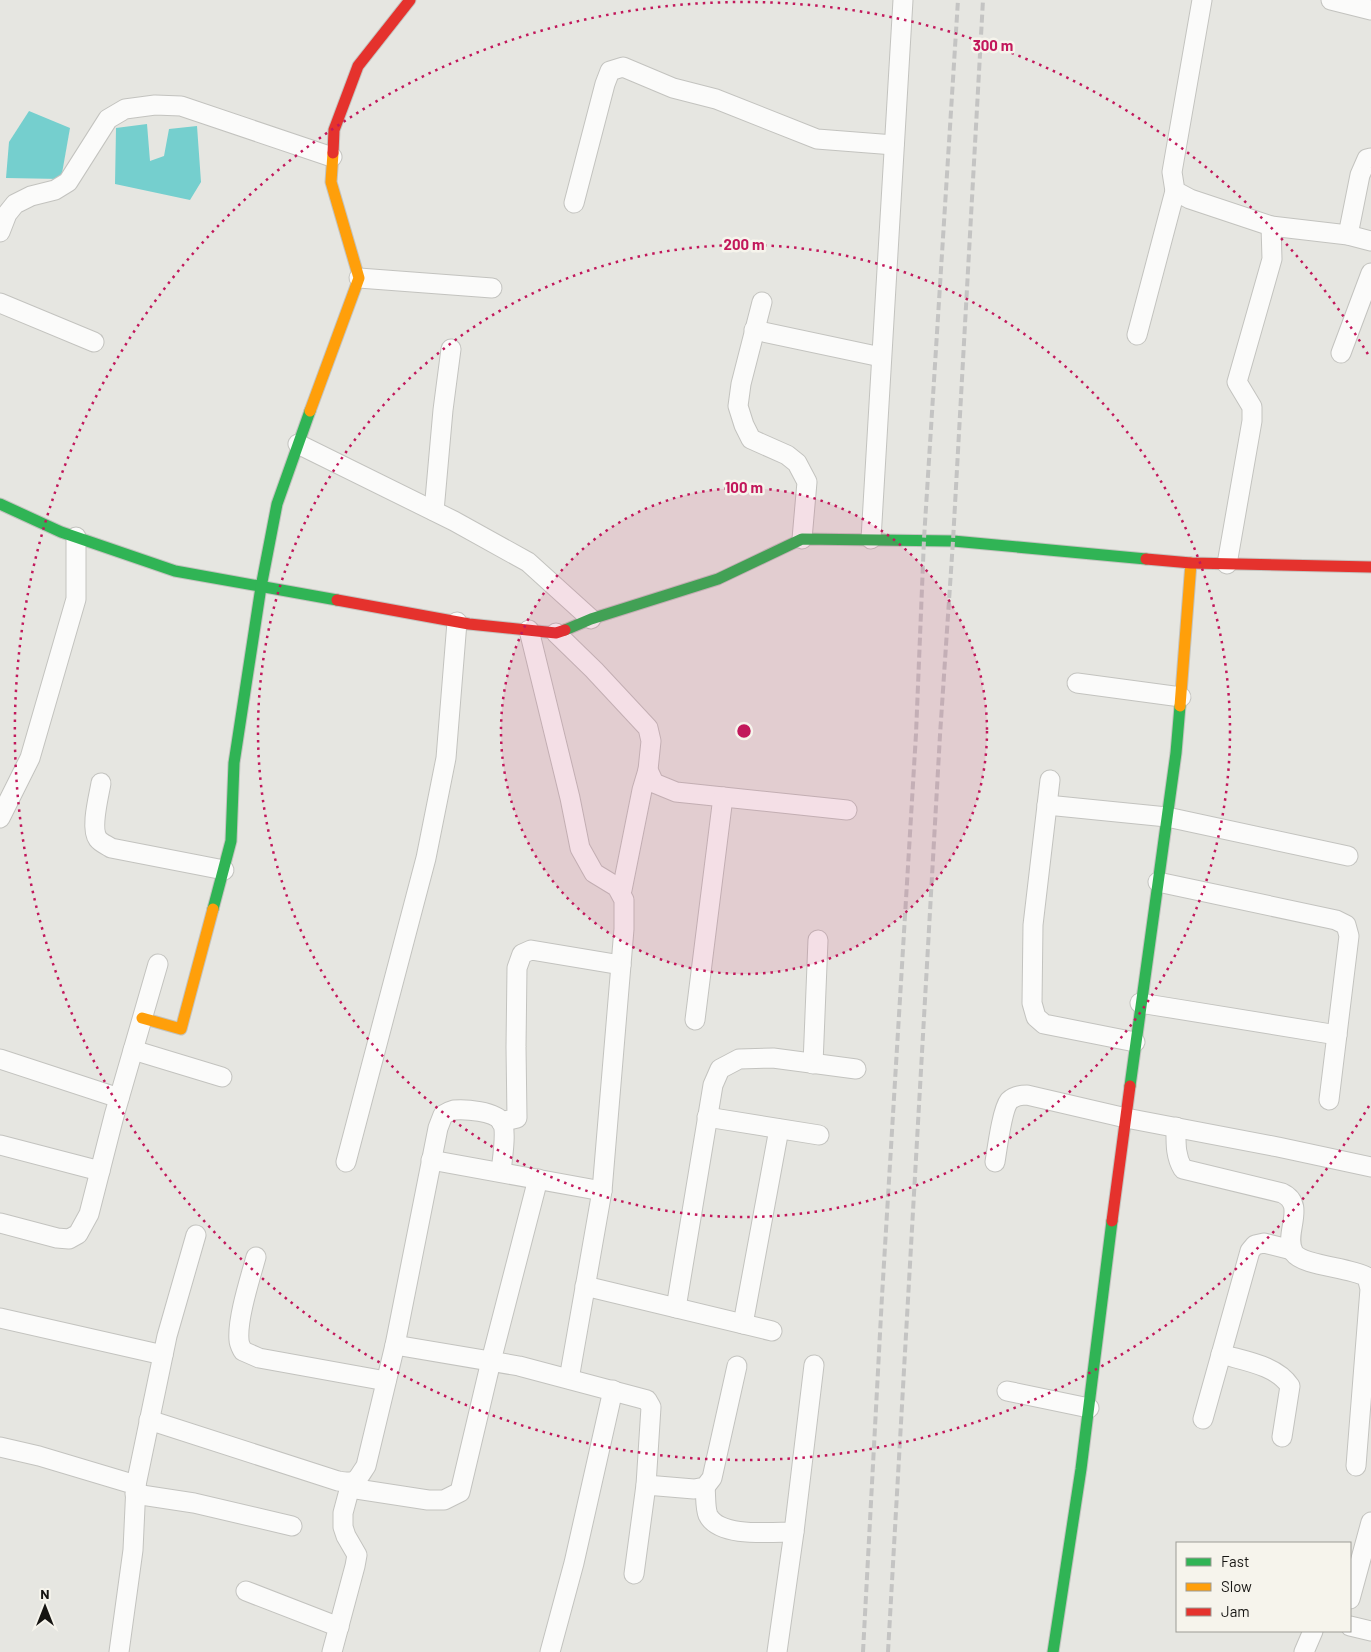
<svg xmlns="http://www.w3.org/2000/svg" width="1371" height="1652" font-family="Barlow,sans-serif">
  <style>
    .water { fill: #75cfce }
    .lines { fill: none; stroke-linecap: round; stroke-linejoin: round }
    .street-casing { stroke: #c3c3bf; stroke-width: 21 }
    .fast-casing { stroke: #c3c3bf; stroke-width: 13 }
    .slow-casing { stroke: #c3c3bf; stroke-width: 13 }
    .jam-casing { stroke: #c3c3bf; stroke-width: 13 }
    .street { stroke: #fbfbfa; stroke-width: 19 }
    .fast { stroke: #30b455; stroke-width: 11 }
    .slow { stroke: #ff9f0a; stroke-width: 11 }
    .jam { stroke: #e5322d; stroke-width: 11 }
    .rail { stroke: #c4c4c3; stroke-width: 4; stroke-dasharray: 8 4; stroke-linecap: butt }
    .ring { fill: none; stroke: #c2185b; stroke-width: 2.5; stroke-dasharray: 2.5 5 }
    .centre { fill: #c2185b; stroke: #f6f4ec; stroke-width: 2.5 }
    .ring-label { font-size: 15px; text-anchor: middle; font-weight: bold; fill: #c2185b; stroke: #f6f4ec; stroke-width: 5; stroke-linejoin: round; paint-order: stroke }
  </style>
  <rect width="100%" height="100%" fill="#e6e6e1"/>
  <g class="water">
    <path d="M29 111 70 128 61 179 6 178 9 142Z"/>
    <path d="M147 124 150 161 164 156 169 129 197 126 201 182 190 200 115 184 116 128Z"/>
  </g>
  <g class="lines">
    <g class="street-casing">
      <g id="street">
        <path d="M1202 0 1172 172 1175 191 1190 199 1271 226 1272 259 1237 382 1252 407V421L1227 564"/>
        <path d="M1331 0 1371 10"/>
        <path d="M574 203 605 84 610 71 623 67 673 88 716 99 817 139 894 145"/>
        <path d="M1271 226 1348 235 1371 241"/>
        <path d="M0 232 7 214 15 204 31 196 55 190 68 182 108 119 125 109 155 105 181 106 332 157"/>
        <path d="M1348 235 1360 175 1367 159 1371 158"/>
        <path d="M359 278 492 288"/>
        <path d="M762 302 741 384 738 406 744 425 751 439 787 455 797 463 807 482 802 539"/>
        <path d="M0 303 94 342"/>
        <path d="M754 330 881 357"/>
        <path d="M1137 335 1175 191"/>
        <path d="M1341 353 1371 273"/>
        <path d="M298 444 454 521 528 562 591 619"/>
        <path d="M434 511 443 410 451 349"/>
        <path d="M871 539 903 0"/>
        <path d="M529 630 570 798 580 848 594 873 617 887 624 900V929L602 1191 569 1379"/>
        <path d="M556 633 594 670 648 728 651 741 648 770 654 783 676 792 847 810"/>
        <path d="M1077 683 1181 697"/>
        <path d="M1050 780 1033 925 1032 1003 1036 1017 1044 1024 1135 1042"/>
        <path d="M101 783C99 796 90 828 98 839 101 843 107 845 111 848L224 870"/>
        <path d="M1047 805 1167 817 1348 856"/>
        <path d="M0 818 30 758 76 599V537"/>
        <path d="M1158 882 1336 920 1346 925 1349 936 1329 1100"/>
        <path d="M622 890 642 790 648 770"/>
        <path d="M1140 1003 1337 1035"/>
        <path d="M695 1020 723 797"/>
        <path d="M133 1050 222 1077"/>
        <path d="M0 1059 119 1098"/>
        <path d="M813 1064 818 940"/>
        <path d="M707 1117 819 1135"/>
        <path d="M501 1122 517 1118 516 1047 517 968 522 954 531 950 621 965"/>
        <path d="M1176 1127C1176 1142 1175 1156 1183 1169L1282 1193C1308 1205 1282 1234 1294 1253 1303 1266 1350 1267 1367 1277L1370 1289 1356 1466"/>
        <path d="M0 1145 100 1171"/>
        <path d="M431 1160 602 1191"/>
        <path d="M346 1162 426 858 446 758 457 622"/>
        <path d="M995 1162C997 1150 1002 1110 1009 1101 1014 1096 1021 1095 1027 1095L1126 1118 1278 1147 1371 1167"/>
        <path d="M0 1223 57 1238 69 1239 78 1234 89 1214 114 1116 158 964"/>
        <path d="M256 1257C250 1279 237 1319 239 1340 239 1344 241 1347 243 1351L259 1358 386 1381"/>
        <path d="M585 1286 772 1331"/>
        <path d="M676 1308 713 1085 720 1069 739 1059 773 1058 856 1069"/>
        <path d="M0 1318 163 1355"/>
        <path d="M743 1324 779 1129"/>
        <path d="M395 1345 519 1366 647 1400 651 1407 646 1485 634 1574"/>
        <path d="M1221 1354C1244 1361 1276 1365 1290 1386L1282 1437"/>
        <path d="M1007 1391 1089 1408"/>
        <path d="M1203 1419 1250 1251 1255 1245 1264 1243 1292 1250"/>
        <path d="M149 1420 338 1481C357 1484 356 1481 366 1466L395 1345 438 1128 443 1115C446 1113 450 1111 454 1110 465 1109 495 1111 502 1122 507 1131 502 1161 501 1172"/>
        <path d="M0 1447 39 1456 136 1485"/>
        <path d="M646 1485 694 1489 705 1487 712 1478 737 1366"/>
        <path d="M705 1487C706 1495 705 1508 708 1515 719 1538 772 1532 794 1532"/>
        <path d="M350 1488 428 1500H444L460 1492 491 1361 538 1179"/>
        <path d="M135 1494 194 1503 292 1526"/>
        <path d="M246 1591 339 1627"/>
        <path d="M1350 1599 1371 1522"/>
        <path d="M1350 1626 1371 1631"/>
        <path d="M119 1652 133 1550 136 1485 167 1336 196 1235"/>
        <path d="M332 1652 355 1566 357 1555 346 1536 343 1527V1513L351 1483"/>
        <path d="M550 1652 574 1563 613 1390"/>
        <path d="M777 1652 794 1532 814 1365"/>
        <path d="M1304 1652 1313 1631"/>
      </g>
    </g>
    <g class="fast-casing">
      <g id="fast">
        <path d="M0 504 61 532 175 571 337 600"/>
        <path d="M565 630 591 619 718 579 802 539 953 541 1146 559"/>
        <path d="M213 909 231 841 234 763 261 587 277 504 310 411"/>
        <path d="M1130 1086 1176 753 1180 706"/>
        <path d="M1053 1652 1081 1469 1112 1221"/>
      </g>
    </g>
    <g class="slow-casing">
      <g id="slow">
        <path d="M310 411 359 278 331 182 333 153"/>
        <path d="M1180 706 1191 563"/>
        <path d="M142 1018 181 1029 213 909"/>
      </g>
    </g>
    <g class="jam-casing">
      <g id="jam">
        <path d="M333 153 334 130 358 66 410 0"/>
        <path d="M1146 559 1191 563 1371 567"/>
        <path d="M337 600 469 624 556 633 565 630"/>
        <path d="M1112 1221 1130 1086"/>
      </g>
    </g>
    <use href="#street" class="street"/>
    <use href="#fast" class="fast"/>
    <use href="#slow" class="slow"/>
    <use href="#jam" class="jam"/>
    <g class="rail">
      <path d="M863 1652 882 1296 916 734 924 539 958 0"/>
      <path d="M888 1652 940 735 953 541 983 0"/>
    </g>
  </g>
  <circle cx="744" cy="731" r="243" fill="#c2185b" fill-opacity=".12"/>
  <g class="ring">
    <circle cx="744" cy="731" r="243"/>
    <circle cx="744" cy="731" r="486"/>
    <path d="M1369 1106A729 729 0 1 1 1369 356"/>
  </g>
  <circle cx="744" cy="731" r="8" class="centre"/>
  <g class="ring-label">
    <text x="993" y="51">300 m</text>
    <text x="744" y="250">200 m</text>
    <text x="744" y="493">100 m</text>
  </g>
  <rect x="1176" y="1542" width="175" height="90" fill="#f6f4ec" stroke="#9c9b95"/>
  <rect x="1186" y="1558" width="25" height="8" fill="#30b455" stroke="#9c9b95"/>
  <text x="1221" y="1567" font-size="15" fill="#161512">Fast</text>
  <rect x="1186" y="1583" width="25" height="8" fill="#ff9f0a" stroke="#9c9b95"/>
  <text x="1221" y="1592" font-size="15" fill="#161512">Slow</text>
  <rect x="1186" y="1608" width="25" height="8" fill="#e5322d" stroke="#9c9b95"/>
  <text x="1221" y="1617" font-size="15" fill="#161512">Jam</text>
  <g transform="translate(45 1607)" stroke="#f6f4ec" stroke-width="4" paint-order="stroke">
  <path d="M0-4L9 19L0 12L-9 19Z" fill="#161512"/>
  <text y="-8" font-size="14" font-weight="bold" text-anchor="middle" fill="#161512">N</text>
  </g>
</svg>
